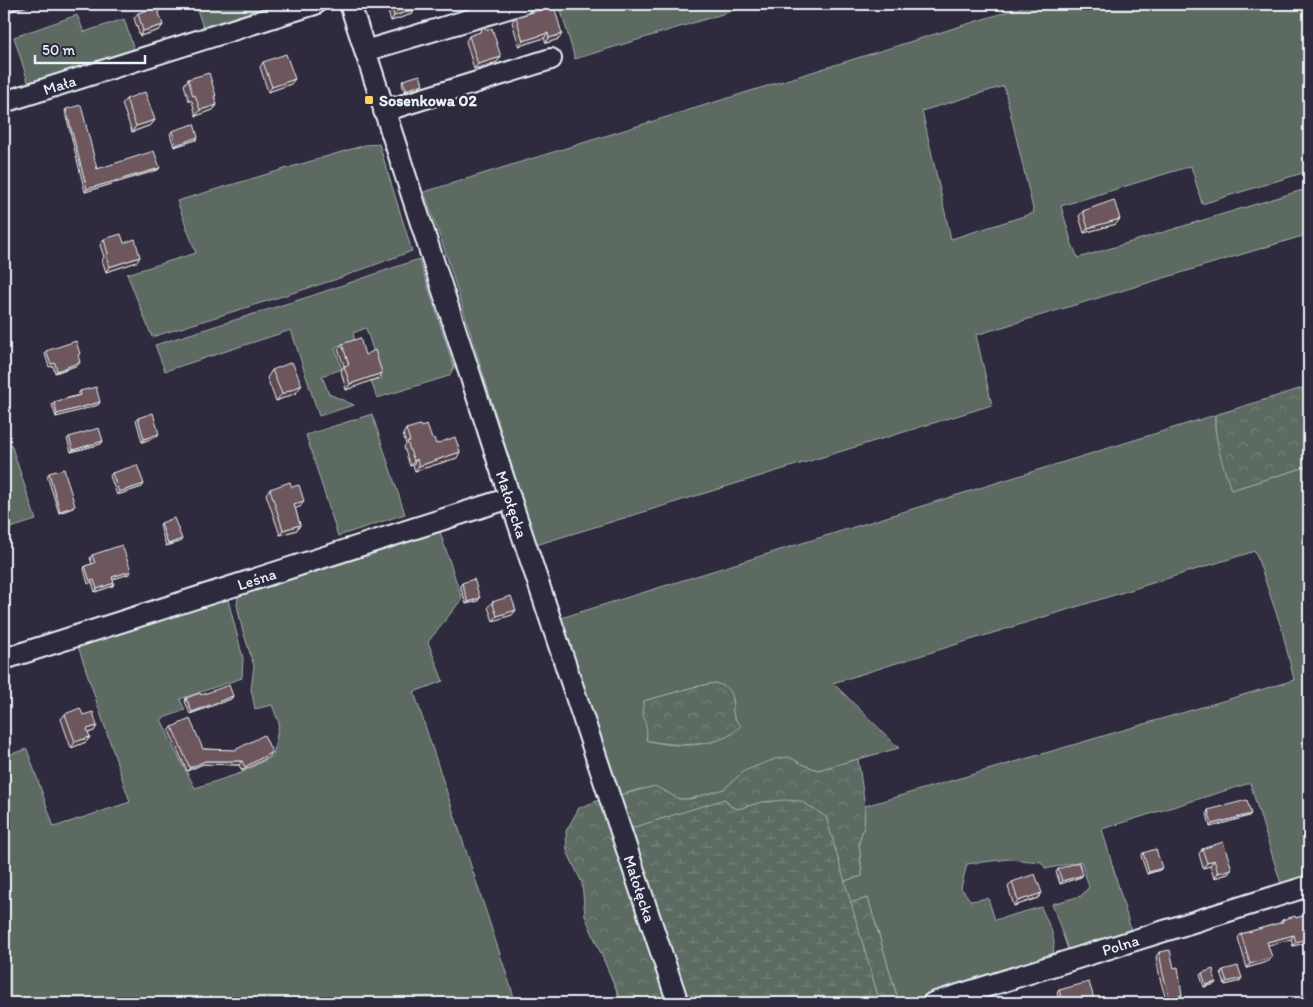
<svg xmlns="http://www.w3.org/2000/svg" width="1313" height="1007" font-family="Itim,sans-serif">
  <style>
    .green { fill: #5b6b62; stroke: #a2aead; fill-rule: evenodd }
    .forest { fill: url(#forest-crowns); stroke: #a2aead }
    .wetland { fill: url(#wetland-marsh); stroke: #a2aead }
    .lines { fill: none; stroke-linecap: round; stroke-linejoin: round }
    .minor-casing { stroke: #e8f1f8; stroke-width: 24 }
    .minor { stroke: #2f2a3d; stroke-width: 20 }
    .wall { fill: #5e4a4f; stroke: #e8f1f8 }
    .shaded-wall { fill: #4c3c40; stroke: #e8f1f8 }
    .building { fill: #6d565c; stroke: #e8f1f8 }
    .poi-dot { fill: #ffd166; stroke: #2f2a3d; stroke-width: 2 }
    .labels { text-anchor: middle; dominant-baseline: central; stroke-width: 5; stroke-linejoin: round; paint-order: stroke }
    .street-label { font-size: 16px; fill: #e8f1f8; stroke: #2f2a3d }
    .poi-label { font-size: 16px; font-weight: bold; fill: #e8f1f8; stroke: #2f2a3d; text-anchor: start }
  </style>
  <defs>
    <pattern id="forest-crowns" width="20" height="18" patternUnits="userSpaceOnUse" patternTransform="scale(1.25)"><rect width="20" height="18" fill="#5b6b62"/><path d="M2 6a3 3 0 1 1 6 0M12 15a3 3 0 1 1 6 0" fill="none" stroke="#738179"/></pattern>
    <pattern id="wetland-marsh" width="20" height="14" patternUnits="userSpaceOnUse" patternTransform="scale(1.25)"><rect width="20" height="14" fill="#5b6b62"/><path d="M1 5h8M5 5V1M11 12h8M15 12V8" fill="none" stroke="#738179"/></pattern>
  </defs>
  <rect width="100%" height="100%" fill="#2f2a3d"/>
  <filter id="ink" filterUnits="userSpaceOnUse"><feTurbulence type="fractalNoise" baseFrequency=".02" numOctaves="2"/><feDisplacementMap in="SourceGraphic" scale="10" xChannelSelector="R" yChannelSelector="G"/><feConvolveMatrix kernelMatrix="1 2 1 2 8 2 1 2 1" color-interpolation-filters="sRGB"/></filter>
  <g filter="url(#ink)">
    <g class="green">
      <path d="M195 4H287L204 30Z"/>
      <path d="M559 4H755L575 59Z"/>
      <path d="M1032 4H1309V171L1202 204 1191 166 1061 206 1072 244 1078 258 1309 188V234L976 335 992 405 536 545 446 254 424 192ZM1004 86 1034 213 951 239 922 111Z"/>
      <path d="M77 15 84 32 124 19 135 52 29 85 14 37Z"/>
      <path d="M379 144 412 251 334 280 152 337 127 274 196 253 177 201 365 145Z"/>
      <path d="M419 259 454 367 449 376 377 398 371 381 382 378 366 328 353 333 355 341 335 347 342 369 322 376 329 394 354 405 319 416 291 330 165 371 155 345 311 296Z"/>
      <path d="M372 414 405 514 338 536 306 435Z"/>
      <path d="M1215 415V429L1231 490 1309 466V537L1305 539 1309 552V876L1281 884 1250 783 1102 829 1133 937 1070 955 1052 904 1081 896 1089 887 1081 861 1046 869 1041 862 1009 859 967 864 961 888 971 901 988 898 995 920 1041 907 1052 932 1054 942 1053 960 917 1003H899L868 898 850 903 844 881 862 876 859 842 864 826 865 806 1294 680 1282 630 1255 551 833 683 899 748 818 770 806 766 690 799H679L670 795 665 791 640 789 620 795 608 762 561 618ZM715 683 734 700 732 713 737 722 732 734C724 737 715 742 706 743 690 747 662 745 646 740L648 733 644 701 694 687Z"/>
      <path d="M4 423 36 520 4 530Z"/>
      <path d="M438 526 462 599 428 642 443 681 414 692 516 1003H4V756L27 749 54 827 130 802 78 646 79 641 226 592 243 658 242 678 180 699 185 710 161 719 174 748 195 788 241 773 273 756 279 723 272 705 255 709 251 689 254 666 242 628 237 605 239 589Z"/>
    </g>
    <g class="forest">
      <path d="M1309 386V466L1231 490C1223 465 1214 441 1215 415Z"/>
      <path d="M715 683C748 691 721 712 741 725 739 727 736 731 733 733 712 748 670 746 646 740 650 725 639 717 644 701L694 687Z"/>
      <path d="M789 757 806 766 818 770 858 759 865 806 864 826 859 842 862 876 844 881 826 817 762 802 738 809 730 806 725 800 632 828 620 795 655 786 679 799H690L724 789 744 771 775 759Z"/>
      <path d="M599 800 666 1003H622L585 916 582 883 567 851 566 831 579 808Z"/>
      <path d="M868 898 899 1003H880L850 903Z"/>
    </g>
    <path class="wetland" d="M725 799 730 806 738 809 762 802 785 800 801 801 826 817 880 1003H688L632 828Z"/>
    <g class="lines">
      <g class="minor-casing">
        <g id="minor">
          <path id="s1" d="M350 4 510 498 678 1003"/>
          <path d="M365 51 522 4"/>
          <path id="s2" d="M4 102 315 4"/>
          <path d="M384 111 551 59"/>
          <path id="s3" d="M4 659 510 498"/>
          <path id="s4" d="M933 1003 1309 886"/>
        </g>
      </g>
      <use href="#minor" class="minor"/>
    </g>
    <g class="wall">
      <path d="M4 4H32L31 5 5 13 4 8Z"/>
      <path d="M388 4H429L415 8 412 14 391 21 386 6Z"/>
      <path d="M138 13 163 25 159 30 140 36 134 18Z"/>
      <path d="M516 17 559 39 546 43 544 38 519 46 512 22Z"/>
      <path d="M483 27 501 57 497 62 474 69 466 41 469 36 479 33Z"/>
      <path d="M263 62 291 84 268 92 260 67Z"/>
      <path d="M188 79 215 98 217 105 213 110 196 116 192 101H189L184 85Z"/>
      <path d="M403 80 423 84 421 87 404 92 402 83Z"/>
      <path d="M126 99 155 120 151 125 132 132 122 104Z"/>
      <path d="M66 109 97 169 160 168 158 170 85 192 65 111Z"/>
      <path d="M172 131 198 137 196 140 174 147 170 134Z"/>
      <path d="M1083 211 1116 224 1084 233 1079 216Z"/>
      <path d="M104 239 137 262 106 272 102 260 104 257 100 245Z"/>
      <path d="M342 344 365 355 382 373 378 378 346 390 341 371 344 366 338 349Z"/>
      <path d="M46 351 78 357V365L55 373 53 366 49 367 45 354Z"/>
      <path d="M272 370 296 393 276 401 267 378Z"/>
      <path d="M80 391 100 402 98 405 56 417 52 405 54 402 79 395 78 394Z"/>
      <path d="M138 418 159 434 157 437 142 442 136 420Z"/>
      <path d="M421 427 436 444 457 458 415 471 413 465 410 466 404 447 406 444 403 434 406 429Z"/>
      <path d="M69 437 103 441 101 444 71 452 67 439Z"/>
      <path d="M49 473 75 506 73 508 59 513 47 476Z"/>
      <path d="M112 473 142 487 117 495 110 476Z"/>
      <path d="M292 487 300 507 295 508 300 525 297 530 280 535 266 494 270 489Z"/>
      <path d="M161 523 180 542 166 546 160 526Z"/>
      <path d="M92 555 131 571 129 574 113 579 114 583 113 586 95 592 92 582 88 584 84 569 85 566 92 564 90 558Z"/>
      <path d="M462 583 478 601 466 604 460 586Z"/>
      <path d="M492 602 516 610 512 615 493 621 488 607Z"/>
      <path d="M201 695 233 696 231 699 190 714 185 701 186 698Z"/>
      <path d="M65 714 83 715 97 726 94 731 88 733 90 737 86 742 71 748 61 719Z"/>
      <path d="M172 727 203 749 272 752 270 756 242 771 239 765 203 764 187 771 169 731Z"/>
      <path d="M1208 810 1249 816 1210 827 1207 813Z"/>
      <path d="M1202 849 1232 869 1228 874 1214 878 1210 866 1203 868 1199 854Z"/>
      <path d="M1143 853 1160 870 1147 874 1141 856Z"/>
      <path d="M1058 869 1083 875 1081 877 1060 884 1056 872Z"/>
      <path d="M1012 882 1042 893 1038 898 1014 906 1008 887Z"/>
      <path d="M1309 914V942L1293 946 1291 939 1268 945 1269 961 1247 968 1238 938 1241 934 1280 923 1282 920 1296 918Z"/>
      <path d="M1159 952 1174 968 1182 995 1179 1000 1168 1003H1167L1160 979 1156 957Z"/>
      <path d="M1223 970 1240 981 1225 985 1221 973Z"/>
      <path d="M1202 973 1215 984 1204 987 1200 975Z"/>
      <path d="M1059 990 1095 1002 1094 1003H1060L1057 993Z"/>
    </g>
    <g class="shaded-wall">
      <path d="M29 4H32L31 5 5 13 7 11Z"/>
      <path d="M417 4H429L410 10 414 5Z"/>
      <path d="M415 9 412 14 391 21 394 16Z"/>
      <path d="M163 25 159 30 140 36 143 31Z"/>
      <path d="M548 33 544 38 519 46 523 41Z"/>
      <path d="M562 34 559 39 546 43 549 38Z"/>
      <path d="M501 57 497 62 474 69 478 64Z"/>
      <path d="M295 79 291 84 268 92 272 87Z"/>
      <path d="M423 84 421 87 404 92 406 90Z"/>
      <path d="M217 105 213 110 196 116 200 110Z"/>
      <path d="M155 120 151 125 132 132 136 126Z"/>
      <path d="M198 137 196 140 174 147 176 145Z"/>
      <path d="M160 168 158 170 85 192 87 189Z"/>
      <path d="M1120 219 1116 224 1084 233 1088 228Z"/>
      <path d="M140 257 137 262 106 272 109 267Z"/>
      <path d="M80 362 78 365 55 373 57 371Z"/>
      <path d="M382 373 378 378 346 390 350 384Z"/>
      <path d="M302 385 296 393 276 401 282 394Z"/>
      <path d="M100 402 98 405 56 417 57 414Z"/>
      <path d="M159 434 157 437 142 442 144 439Z"/>
      <path d="M103 441 101 444 71 452 73 450Z"/>
      <path d="M460 452 457 458 415 471 419 466Z"/>
      <path d="M417 459 413 465 410 466 414 461Z"/>
      <path d="M144 484 142 487 117 495 119 492Z"/>
      <path d="M304 501 300 507 290 510 294 504Z"/>
      <path d="M75 506 73 508 59 513 60 511Z"/>
      <path d="M300 525 297 530 280 535 283 530Z"/>
      <path d="M182 539 180 542 166 546 168 544Z"/>
      <path d="M131 571 129 574 111 580 112 577Z"/>
      <path d="M114 583 113 586 95 592 97 589Z"/>
      <path d="M480 598 478 601 466 604 468 602Z"/>
      <path d="M516 610 512 615 493 621 497 616Z"/>
      <path d="M233 696 231 699 190 714 192 712Z"/>
      <path d="M97 726 94 731 84 734 87 729Z"/>
      <path d="M90 737 86 742 71 748 75 742Z"/>
      <path d="M272 752 270 756 242 771 245 767Z"/>
      <path d="M205 761H242L239 765 203 764 187 771 190 768Z"/>
      <path d="M1251 814 1249 816 1210 827 1212 824Z"/>
      <path d="M1214 860 1210 866 1203 868 1207 863Z"/>
      <path d="M1162 868 1160 870 1147 874 1149 872Z"/>
      <path d="M1232 869 1228 874 1214 878 1218 873Z"/>
      <path d="M1083 875 1081 877 1060 884 1062 881Z"/>
      <path d="M1042 893 1038 898 1014 906 1018 901Z"/>
      <path d="M1294 935 1291 939 1265 946 1267 942Z"/>
      <path d="M1309 938V942L1293 946 1296 942Z"/>
      <path d="M1272 957 1269 961 1247 968 1250 964Z"/>
      <path d="M1242 978 1240 981 1225 985 1227 982Z"/>
      <path d="M1216 982 1215 984 1204 987 1206 985Z"/>
      <path d="M1182 995 1179 1000 1167 1003 1170 999Z"/>
    </g>
    <g class="building">
      <path d="M5 4H29L7 11Z"/>
      <path d="M391 4H417L414 5 415 9 394 16Z"/>
      <path d="M554 6 562 34 549 38 548 33 523 41 516 17Z"/>
      <path d="M157 7 163 25 143 31 138 13Z"/>
      <path d="M483 27 488 30 492 28 501 57 478 64 469 36 480 32Z"/>
      <path d="M286 54 295 79 272 87 263 62Z"/>
      <path d="M209 73 216 96H214L217 105 200 110 195 95 193 96 188 79Z"/>
      <path d="M420 75 423 84 406 90 403 80Z"/>
      <path d="M145 92 155 120 136 126 126 99Z"/>
      <path d="M81 105 97 169 154 151 160 168 87 189 66 109Z"/>
      <path d="M194 124 198 137 176 145 172 131Z"/>
      <path d="M1114 200 1120 219 1088 228 1083 211Z"/>
      <path d="M121 234 124 243 135 239 140 257 109 267 106 255 108 254 104 239Z"/>
      <path d="M360 338 365 355 375 350 382 373 350 384 344 366 349 365 342 344Z"/>
      <path d="M76 341 80 354 78 355 80 362 57 371 55 363 51 364 46 351Z"/>
      <path d="M292 362 302 385 282 394 272 370Z"/>
      <path d="M96 387 100 402 57 414 54 402 81 395 80 391Z"/>
      <path d="M153 413 159 434 144 439 138 418Z"/>
      <path d="M420 425 421 427 427 425 432 439 434 438 436 444 455 437 460 452 419 466 417 459 414 461 407 442 410 441 406 429Z"/>
      <path d="M99 428 103 441 73 450 69 437Z"/>
      <path d="M137 465 144 484 119 492 112 473Z"/>
      <path d="M64 469 75 506 60 511 49 473Z"/>
      <path d="M290 482 292 487 299 485 304 501 294 504 300 525 283 530 270 489Z"/>
      <path d="M174 518 182 539 168 544 161 523Z"/>
      <path d="M122 545 131 571 112 577 114 583 97 589 94 580 90 581 85 566 95 563 92 555Z"/>
      <path d="M474 579 480 598 468 602 462 583Z"/>
      <path d="M511 596 516 610 497 616 492 602Z"/>
      <path d="M229 685 233 696 192 712 186 698 200 693 201 695Z"/>
      <path d="M80 708 83 715 93 712 97 726 87 729 90 737 75 742 65 714Z"/>
      <path d="M190 719 203 749 235 750 264 735 272 752 245 767 242 761H205L190 768 172 727Z"/>
      <path d="M1247 800 1251 814 1212 824 1208 810Z"/>
      <path d="M1223 842 1232 869 1218 873 1214 860 1207 863 1202 849Z"/>
      <path d="M1156 849 1162 868 1149 872 1143 853Z"/>
      <path d="M1079 862 1083 875 1062 881 1058 869Z"/>
      <path d="M1035 874 1042 893 1018 901 1012 882Z"/>
      <path d="M1309 914V938L1296 942 1294 935 1267 942 1272 957 1250 964 1241 934 1283 922 1282 920 1295 916 1296 918Z"/>
      <path d="M1170 950 1174 968 1178 967 1182 995 1170 999 1163 974 1159 952Z"/>
      <path d="M1238 966 1242 978 1227 982 1223 970Z"/>
      <path d="M1213 969 1216 982 1206 985 1202 973Z"/>
      <path d="M1089 982 1095 1002 1091 1003H1063L1059 990Z"/>
    </g>
  </g>
  <rect class="poi-dot" x="364" y="95" width="10" height="10" rx="2.5"/>
  <g class="labels">
    <g class="street-label">
      <text stroke="none"><textPath href="#s2" startOffset="58">Mała</textPath></text>
      <text stroke="none"><textPath href="#s1" startOffset="526">Małołęcka</textPath></text>
      <text stroke="none"><textPath href="#s3" startOffset="265">Leśna</textPath></text>
      <text stroke="none"><textPath href="#s1" startOffset="931">Małołęcka</textPath></text>
      <text stroke="none"><textPath href="#s4" startOffset="196">Polna</textPath></text>
    </g>
    <g class="poi-label">
      <text x="379" y="100">Sosenkowa 02</text>
    </g>
  </g>
  <rect width="1313" height="1007" fill="none" stroke="#2f2a3d" stroke-width="20"/>
  <rect x="10" y="10" width="1293" height="987" fill="none" stroke="#e8f1f8" stroke-width="2" filter="url(#ink)"/>
  <path d="M35 55v8h110v-8" fill="none" stroke="#e8f1f8" stroke-width="2.5"/>
  <text x="42" y="55" font-size="15" fill="#e8f1f8" stroke="#2f2a3d" stroke-width="4" paint-order="stroke">50 m</text>
</svg>
